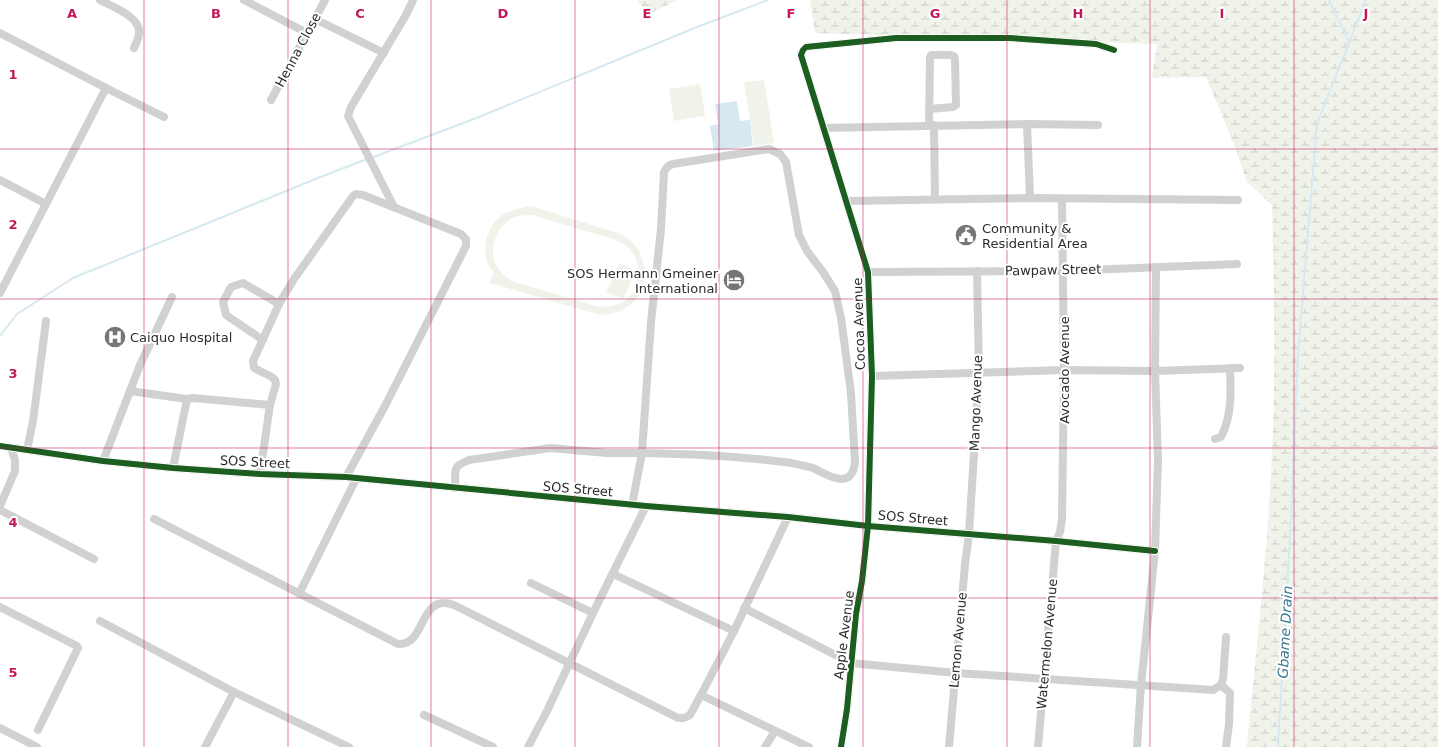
<svg xmlns="http://www.w3.org/2000/svg" width="1438" height="747" font-family="'DejaVu Sans',sans-serif">
  <style>
    .green { fill: #f0f3ea; fill-rule: evenodd }
    .wetland { fill: url(#wetland-marsh) }
    .water { fill: #d6e9f1 }
    .lines { fill: none; stroke-linecap: round; stroke-linejoin: round }
    .stream { stroke: #d6e9f1; stroke-width: 2 }
    .minor { stroke: #d1d1d1; stroke-width: 8 }
    .cycleway-casing { stroke: #fff; stroke-width: 8 }
    .cycleway { stroke: #1b5e20; stroke-width: 6 }
    .grid { fill: none; stroke: #c2185b; stroke-width: 1; stroke-opacity: 0.55 }
    .labels { text-anchor: middle; dominant-baseline: central; stroke-width: 4; stroke-linejoin: round; paint-order: stroke }
    .street-label { font-size: 13px; fill: #2c2c2c; stroke: #fff }
    .poi-label { font-size: 13px; fill: #2c2c2c; stroke: #fff; text-anchor: start }
    .water-label { font-size: 14px; font-style: italic; fill: #39768f; stroke: #fff }
    .grid-label { font-size: 13px; text-anchor: middle; font-weight: bold; fill: #c2185b; stroke: #fff; stroke-width: 4; stroke-linejoin: round; paint-order: stroke }
  </style>
  <defs>
    <pattern id="wetland-marsh" width="20" height="14" patternUnits="userSpaceOnUse"><rect width="20" height="14" fill="#f0f3ea"/><path d="M1 5h8M5 5V1M11 12h8M15 12V8" fill="none" stroke="#ced0c9"/></pattern>
  </defs>
  <rect width="100%" height="100%" fill="#fff"/>
  <g class="green">
    <path d="M764 80 774 143 754 146 744 82Z"/>
    <path d="M700 84 705 116 674 121 669 89Z"/>
    <path d="M531 206 621 234C625 237 630 239 633 243 650 261 649 294 626 308 618 313 610 314 600 315L490 283 492 274 495 275C493 271 490 268 488 264 481 247 487 227 501 216 509 210 521 208 531 206ZM532 215 616 240C619 242 624 244 627 246 645 263 642 295 618 304 611 307 604 307 596 306L512 281C505 276 499 271 495 263 488 244 499 221 519 216 523 215 528 215 532 215Z"/>
    <path d="M620 263 636 271 623 299 606 292Z"/>
  </g>
  <g class="wetland">
    <path d="M638 0H678L647 15Z"/>
    <path d="M810 0H1438V747H1247C1256 649 1268 551 1272 452 1276 370 1274 287 1272 205L1247 182 1235 147 1206 77 1152 78 1157 44 815 33Z"/>
  </g>
  <path class="water" d="M737 101 740 121 750 120 753 146 714 151 710 126 718 124 715 104Z"/>
  <g class="lines">
    <g class="stream">
      <path d="M1329 0 1349 42"/>
      <path d="M371 158 479 117 697 27 768 0"/>
      <path d="M0 336 17 314 73 278 318 178 367 159"/>
      <path d="M1278 747 1291 518 1298 353 1317 124 1366 0"/>
    </g>
    <g class="minor">
      <path d="M100 0C111 6 141 17 139 33 139 38 136 43 134 48"/>
      <path d="M244 0 307 33"/>
      <path d="M315 19 384 53"/>
      <path d="M0 33 106 88 0 293"/>
      <path d="M106 88 164 117"/>
      <path d="M271 100 325 0"/>
      <path d="M1027 124 1030 198"/>
      <path d="M934 125 935 199"/>
      <path d="M929 126 930 58 931 55H951L954 56 955 60 956 105 953 107 929 109"/>
      <path d="M823 128 1027 124 1098 125"/>
      <path d="M769 149 780 154 786 162 799 235 807 251 823 272 835 291 841 318 851 393 855 462C854 470 852 479 841 479 832 479 822 472 813 468 806 466 799 465 792 463 742 456 692 454 642 453L651 322 661 229 664 172C666 168 668 165 673 164Z"/>
      <path d="M0 180 46 204"/>
      <path d="M846 201 1030 198 1238 200"/>
      <path d="M394 207 348 116 351 107 406 15 413 0"/>
      <path d="M1156 267 1155 371 1240 368"/>
      <path d="M868 272 1063 271 1237 264"/>
      <path d="M263 340 226 315 223 302 231 287 243 283 279 304"/>
      <path d="M872 376 1064 370 1155 371 1158 460 1155 551 1141 685 1137 747"/>
      <path d="M130 391 187 399 193 398 270 405"/>
      <path d="M1215 439 1221 437C1232 416 1231 392 1230 368"/>
      <path d="M0 446 103 461 173 468 260 474 346 477 646 506 788 517 868 526 1056 541 1155 551"/>
      <path d="M27 450 33 421 46 321"/>
      <path d="M103 461 140 365 172 297"/>
      <path d="M173 468 187 399"/>
      <path d="M260 474 270 405 276 384 275 380 272 377 254 368 253 361 279 304 294 279 353 196 356 194 363 195 461 234 466 239V246L385 406 346 477"/>
      <path d="M455 488C456 470 451 467 469 460L550 448 607 453H642L632 505"/>
      <path d="M0 506 15 471V460L11 448"/>
      <path d="M0 510 94 559"/>
      <path d="M154 519 398 644C427 646 418 592 454 605L678 718H684L690 715 701 695 734 631 788 517"/>
      <path d="M613 574 734 631"/>
      <path d="M531 583 593 613"/>
      <path d="M299 594 356 479"/>
      <path d="M0 607 77 646 78 648 38 730"/>
      <path d="M744 608 851 663 956 673 1213 690 1221 685 1223 679 1226 637"/>
      <path d="M100 621 234 692 205 747"/>
      <path d="M1221 685 1230 693 1229 724 1226 747"/>
      <path d="M234 692 349 747"/>
      <path d="M701 695 809 747"/>
      <path d="M424 715 493 747"/>
      <path d="M0 728 37 747"/>
      <path d="M528 747 547 711 593 613 646 506"/>
      <path d="M765 747 775 731"/>
      <path d="M841 747 847 709 856 614 862 581 868 526 872 376 868 272 801 55 803 50 806 47 896 38H1010L1096 44 1114 50"/>
      <path d="M949 747 965 564 969 534 979 373 977 271"/>
      <path d="M1038 747 1056 541 1060 532 1062 519 1064 370 1062 199"/>
    </g>
    <g class="cycleway-casing">
      <g id="cycleway">
        <path d="M0 446 103 461 173 468 260 474 346 477 646 506 788 517 868 526 1056 541 1155 551"/>
        <path d="M841 747 847 709 856 614 862 581 868 526 872 376 868 272 801 55 803 50 806 47 896 38H1010L1096 44 1114 50"/>
      </g>
    </g>
    <use href="#cycleway" class="cycleway"/>
  </g>
  <path class="grid" d="M144 0V747M288 0V747M431 0V747M575 0V747M719 0V747M863 0V747M1007 0V747M1150 0V747M1294 0V747M0 149H1438M0 299H1438M0 448H1438M0 598H1438"/>
  <defs>
    <g id="civic-disc" transform="scale(1.15)"><circle r="9.5" fill="#767676" stroke="#fff"/><path d="M-.6-6.5H3V-4.5H.6V-3L4-1V1h2V6H-6V1h2V-1L-.6-3ZM-1.2 2.5V6h2.4V2.5Z" fill="#fff"/></g>
    <g id="hotel-disc" transform="scale(1.15)"><circle r="9.5" fill="#767676" stroke="#fff"/><path d="M-6-4.5h1.5V1H6V5H4.5V3h-9V5H-6ZM-4 0a1.8 1.8 0 1 1 3.6 0ZM.5 0V-2.5h3Q6-2.5 6 0Z" fill="#fff"/></g>
    <g id="hospital-disc" transform="scale(1.15)"><circle r="9.5" fill="#767676" stroke="#fff"/><path d="M-5-5h3v3.5h4V-5h3V5h-3V1.5h-4V5h-3Z" fill="#fff"/></g>
  </defs>
  <g fill-rule="evenodd">
    <use href="#civic-disc" x="966" y="235"/>
    <use href="#hotel-disc" x="734" y="280"/>
    <use href="#hospital-disc" x="115" y="337"/>
  </g>
  <g class="labels">
    <g class="street-label">
      <text transform="translate(298 50) rotate(-62)">Henna Close</text>
      <text transform="translate(1053 270) rotate(-1)">Pawpaw Street</text>
      <text transform="translate(859 324) rotate(-92)">Cocoa Avenue</text>
      <text transform="translate(1064 370) rotate(-90)">Avocado Avenue</text>
      <text transform="translate(976 403) rotate(-88)">Mango Avenue</text>
      <text transform="translate(255 462) rotate(3)">SOS Street</text>
      <text transform="translate(578 489) rotate(5)">SOS Street</text>
      <text transform="translate(913 518) rotate(5)">SOS Street</text>
      <text transform="translate(844 635) rotate(-83)">Apple Avenue</text>
      <text transform="translate(958 640) rotate(-85)">Lemon Avenue</text>
      <text transform="translate(1047 644) rotate(-85)">Watermelon Avenue</text>
    </g>
    <g class="poi-label">
      <text x="982" y="228">Community &amp;<tspan x="982" dy="15">Residential Area</tspan></text>
      <text x="718" y="273" text-anchor="end">SOS Hermann Gmeiner<tspan x="718" dy="15">International</tspan></text>
      <text x="130" y="337">Caiquo Hospital</text>
    </g>
    <g class="water-label">
      <text transform="translate(1285 632) rotate(-87)">Gbame Drain</text>
    </g>
  </g>
  <g class="grid-label">
    <text x="72" y="18">A</text>
    <text x="216" y="18">B</text>
    <text x="360" y="18">C</text>
    <text x="503" y="18">D</text>
    <text x="647" y="18">E</text>
    <text x="791" y="18">F</text>
    <text x="935" y="18">G</text>
    <text x="1078" y="18">H</text>
    <text x="1222" y="18">I</text>
    <text x="1366" y="18">J</text>
    <text x="13" y="79">1</text>
    <text x="13" y="229">2</text>
    <text x="13" y="378">3</text>
    <text x="13" y="527">4</text>
    <text x="13" y="677">5</text>
  </g>
</svg>
